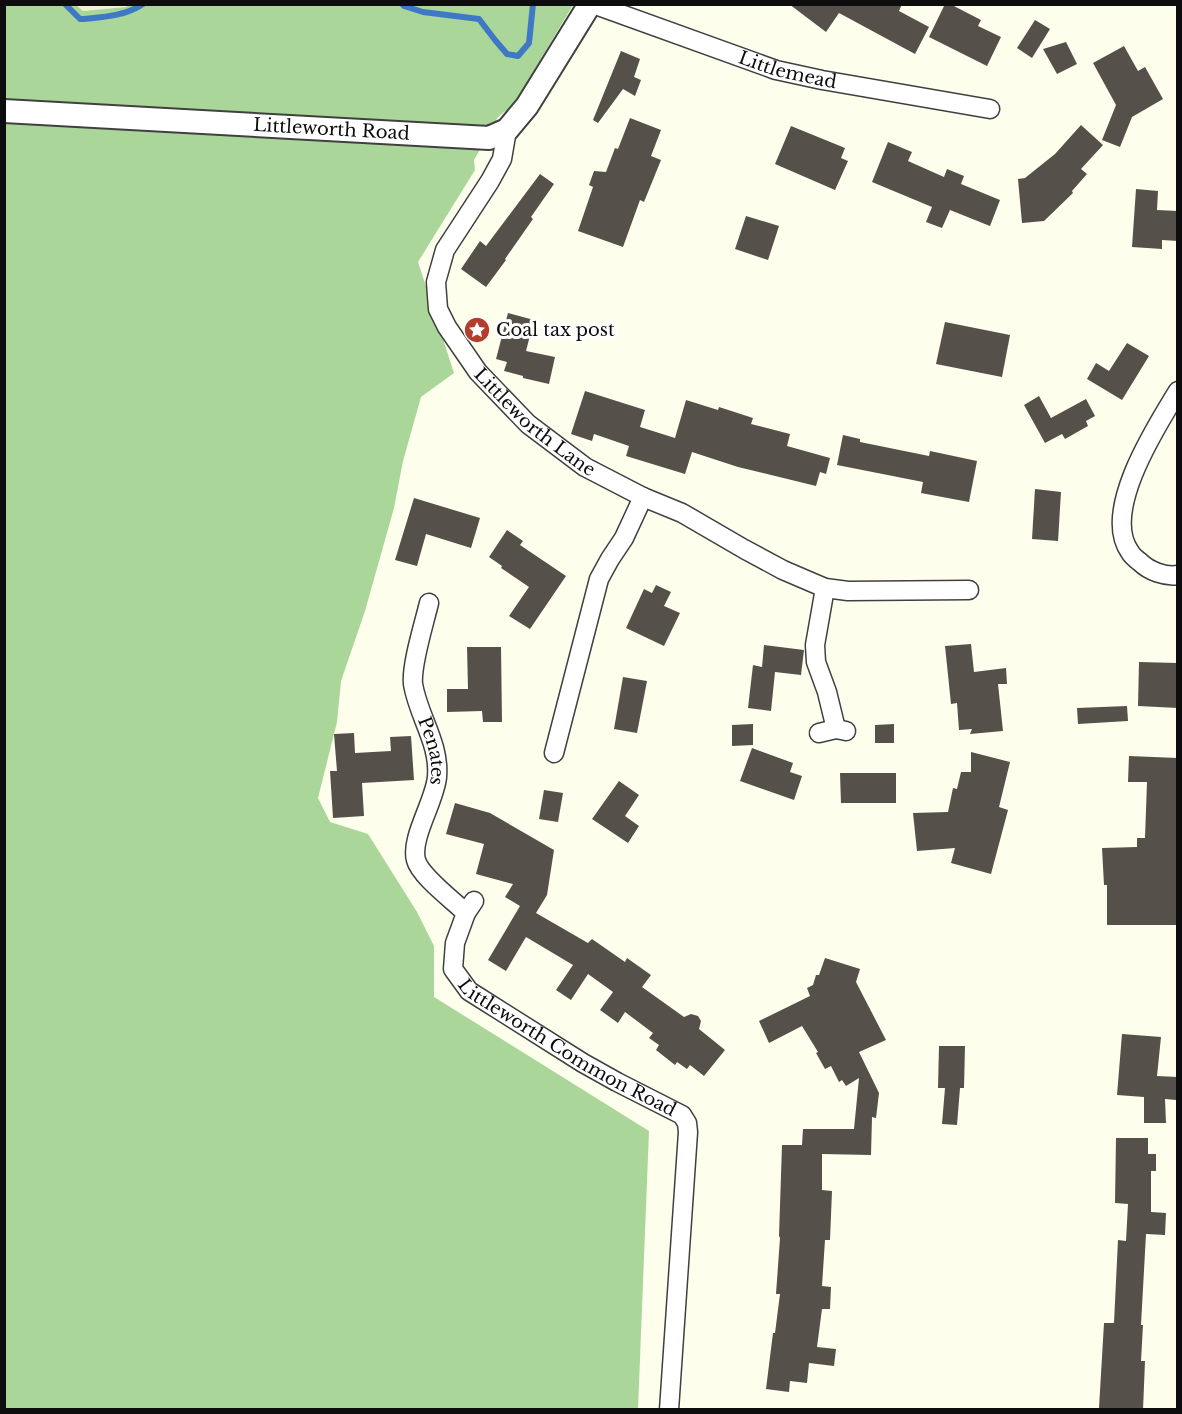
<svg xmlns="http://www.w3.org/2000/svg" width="1182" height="1414" font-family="'Libre Baskerville',serif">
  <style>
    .farmland { fill: #eff3cf }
    .forest { fill: #aad699 }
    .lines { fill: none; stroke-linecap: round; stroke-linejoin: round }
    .stream { stroke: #3f79c6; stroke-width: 6 }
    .building { fill: #55504a }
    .minor-casing { stroke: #404040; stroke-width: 21 }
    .tertiary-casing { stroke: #404040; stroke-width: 26 }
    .minor { stroke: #fff; stroke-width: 18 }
    .tertiary { stroke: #fff; stroke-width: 22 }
    .labels { text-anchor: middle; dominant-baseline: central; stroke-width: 6; stroke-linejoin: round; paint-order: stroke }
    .street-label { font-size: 18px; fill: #0d0d0d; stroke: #fff }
    .poi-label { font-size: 18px; fill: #0d0d0d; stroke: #fff; text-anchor: start }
  </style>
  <rect width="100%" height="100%" fill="#fefeed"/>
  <path class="farmland" d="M76 5H130L127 7 83 11Z"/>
  <path class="forest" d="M130 4 573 5 514 104 498 117 474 160 475 170 418 262 454 373 421 397 403 461 394 508 365 611 341 681 337 722 318 798 330 822 368 834 417 912 434 946V997L649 1131 638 1409 5 1410V5H76L83 11 126 7Z"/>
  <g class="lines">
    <g class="stream">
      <path d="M65 4 80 19H84C104 17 125 16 143 4"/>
      <path d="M402 4 404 6 423 12 479 19 495 40 507 54 518 56 529 43 533 4"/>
    </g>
  </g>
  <g class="building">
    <path d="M789 4H902L899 11 929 27 915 54 839 13 826 32Z"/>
    <path d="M945 4H950L981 20 978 26 1001 37 987 66 929 37Z"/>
    <path d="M1035 20 1050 29 1032 58 1017 48Z"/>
    <path d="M1066 42 1077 64 1057 74 1043 49Z"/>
    <path d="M1124 46 1138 71 1145 67 1163 99 1132 117 1120 147 1102 140 1116 105 1093 63Z"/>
    <path d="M621 51 640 59 634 77 641 80 635 96 623 89 598 123 593 120Z"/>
    <path d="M630 118 661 130 651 156 661 160 644 202 640 200 623 247 578 231 593 187 589 185 594 171 606 172 615 148 618 149Z"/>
    <path d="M1081 125 1103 145 1081 169 1087 174 1072 191 1073 193 1044 221 1022 223 1018 179 1025 178 1055 154Z"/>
    <path d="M791 126 845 148 841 158 848 161 835 190 775 164Z"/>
    <path d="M888 142 912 152 908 161 944 177 947 169 964 176 961 184 1000 200 990 226 950 210 942 228 926 222 932 207 872 182Z"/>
    <path d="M540 174 554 184 531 217 533 219 505 259 506 260 486 287 461 269 480 241 486 246Z"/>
    <path d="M1136 189 1158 191 1157 210 1178 211V241L1162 240V249L1132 247Z"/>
    <path d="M746 216 779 226 768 260 735 249Z"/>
    <path d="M508 313 534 320 526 351 555 357 549 384 523 378V376L504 371 507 362 496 359Z"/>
    <path d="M945 322 1010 335 1002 377 936 364Z"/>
    <path d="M1127 343 1149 356 1122 400 1087 379 1096 363 1109 371Z"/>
    <path d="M585 391 645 410 640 427 675 438 686 400 718 410 719 407 753 418 751 424 790 434 787 446 830 458 826 474 820 472 816 486 738 467 692 452 685 474 626 456 629 446 594 434 592 441 571 434Z"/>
    <path d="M1039 396 1051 418 1086 399 1095 416 1086 421 1088 426 1065 439 1062 434 1045 443 1024 405Z"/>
    <path d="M843 435 860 439V442L929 456 930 451 977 461 969 502 921 493 923 482 837 465Z"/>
    <path d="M1035 489 1061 492 1058 541 1032 539Z"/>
    <path d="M414 498 480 518 471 548 426 534 417 566 395 560Z"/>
    <path d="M507 530 523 541 520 545 566 576 530 629 509 616 529 587 501 568 502 566 489 557Z"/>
    <path d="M656 585 671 592 664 606 680 613 664 646 626 628 644 589 652 593Z"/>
    <path d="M971 644 974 672 1006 668 1007 684H998L1003 731 970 734 972 729 959 730 957 703 951 704 945 646Z"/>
    <path d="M764 645 804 650 801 675 775 672 771 711 748 708 753 665 762 667Z"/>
    <path d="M467 647H501L502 722H483L482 711 447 712V689H468Z"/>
    <path d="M1139 662 1178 663V708L1138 706Z"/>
    <path d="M623 677 647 681 637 733 614 729Z"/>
    <path d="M1127 706 1128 721 1078 724 1077 708Z"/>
    <path d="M753 724V745L732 746V725Z"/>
    <path d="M894 724V743H875V725Z"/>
    <path d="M354 733 355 753 391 751 390 737 411 736 414 780 362 783 364 816 333 818 330 771H337L334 734Z"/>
    <path d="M752 748 793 763 790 772 802 776 794 800 740 781Z"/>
    <path d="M971 752 1010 762 999 807 1008 810 991 874 951 863 955 848 917 851 913 813 948 812 953 788 957 789 961 772H971Z"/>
    <path d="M1129 756 1178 758V925H1107V885H1104L1102 848 1137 847V838H1145L1147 782H1128Z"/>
    <path d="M840 773H896V803H841Z"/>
    <path d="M619 781 639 795 625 816 639 826 628 843 592 819Z"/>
    <path d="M544 790 563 793 558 822 539 819Z"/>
    <path d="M455 803 490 813 554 850 547 895 536 913 588 943 592 939 625 962 627 958 651 975 642 987 684 1017 691 1014 698 1016 701 1021 699 1029 725 1050 704 1076 690 1065 687 1069 677 1062 675 1065 656 1050 659 1045 649 1038 653 1033 625 1012 618 1023 600 1010 613 992 588 974 571 1000 556 990 573 965 526 937 506 971 488 960 520 906 505 897 513 884 476 874 484 844 446 834Z"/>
    <path d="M825 958 860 969 856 982 886 1040 859 1052 879 1093 876 1118 872 1117 871 1155 822 1154V1190L832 1191 830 1240H825L822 1286 831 1287 830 1309H822L817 1347 836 1349 834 1366 809 1363 807 1383 790 1381 789 1392 766 1389 773 1333H775L780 1294H776L780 1238 779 1236 782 1145H802L803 1129H854L859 1078 846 1086 842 1080 839 1082 831 1066 825 1069 816 1053 818 1052 802 1026 769 1043 759 1021 810 996 807 988 813 985 816 975H819Z"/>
    <path d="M1122 1034 1161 1037 1157 1076 1178 1077 1176 1100 1165 1099 1166 1123H1144V1097L1117 1095Z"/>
    <path d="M939 1046H965L964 1088H960L957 1125 942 1124 945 1088H938Z"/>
    <path d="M1116 1138H1148V1154H1156V1171H1151V1212L1166 1213 1165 1235 1146 1234 1141 1325H1143L1141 1361H1145L1143 1410 1099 1408 1104 1323H1114L1118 1240 1126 1241 1128 1204 1115 1203Z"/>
  </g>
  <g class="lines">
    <g class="minor-casing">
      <g id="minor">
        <path id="s1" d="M593 4 776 70 822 80 990 109"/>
        <path id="s2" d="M507 130 502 159 490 181 445 250 436 282 438 309 447 327 478 372 528 424 585 467 643 497 682 513 744 549 783 570 825 588 848 591 969 590"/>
        <path d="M1178 391C1156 427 1101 512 1130 552 1132 556 1136 559 1140 562 1149 571 1165 577 1178 575"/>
        <path d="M825 588 815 645 816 662 827 692 836 729"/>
        <path id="s3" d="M429 603C424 624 411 665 413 684 418 716 440 743 437 777 435 801 410 838 416 860 420 876 454 901 466 913"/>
        <path d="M819 733 836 729 846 731"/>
        <path d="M554 753 599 579 610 559 624 538 643 497"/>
        <path id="s4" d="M474 901 466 913 455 943 453 969 469 991 583 1063 617 1082 682 1115 687 1123 688 1132 669 1410"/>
      </g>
    </g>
    <g class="tertiary-casing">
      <g id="tertiary">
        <path id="s5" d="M4 111 489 138 507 130 527 106 590 4"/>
      </g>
    </g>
    <use href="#minor" class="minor"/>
    <use href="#tertiary" class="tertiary"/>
  </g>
  <defs>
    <g id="sight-disc" transform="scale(1.35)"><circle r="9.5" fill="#b53d2c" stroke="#fff"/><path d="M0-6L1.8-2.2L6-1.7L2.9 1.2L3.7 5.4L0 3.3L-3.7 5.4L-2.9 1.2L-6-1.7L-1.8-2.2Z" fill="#fff"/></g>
  </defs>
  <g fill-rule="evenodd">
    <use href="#sight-disc" x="477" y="330"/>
  </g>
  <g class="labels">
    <g class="street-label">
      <text stroke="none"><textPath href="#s1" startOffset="206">Littlemead</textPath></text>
      <text stroke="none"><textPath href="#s5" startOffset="328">Littleworth Road</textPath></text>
      <text stroke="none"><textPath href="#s2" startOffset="348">Littleworth Lane</textPath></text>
      <text stroke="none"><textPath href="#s3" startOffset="153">Penates</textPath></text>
      <text stroke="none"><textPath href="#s4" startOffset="213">Littleworth Common Road</textPath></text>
    </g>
    <g class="poi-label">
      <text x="496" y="330">Coal tax post</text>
    </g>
  </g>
  <rect width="1182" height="1414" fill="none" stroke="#0d0d0d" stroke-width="12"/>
</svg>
